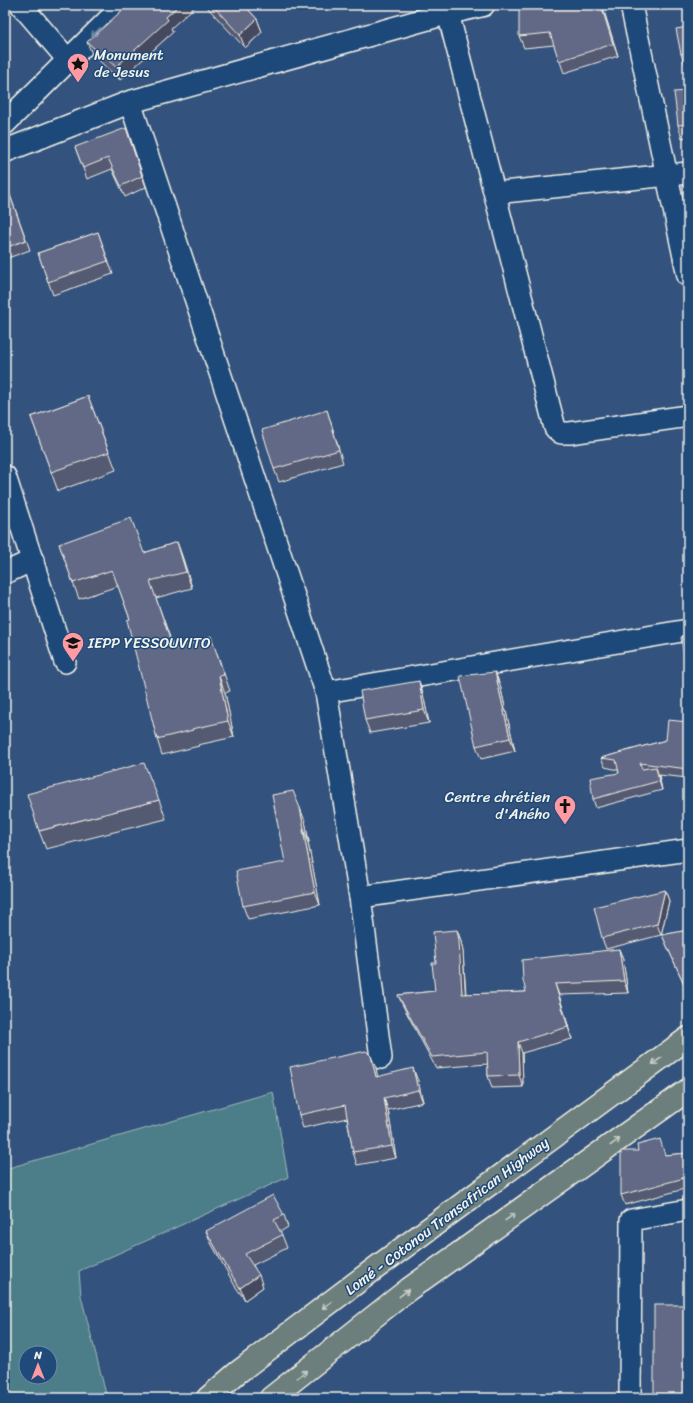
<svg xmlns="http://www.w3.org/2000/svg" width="693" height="1403" font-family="Sriracha,sans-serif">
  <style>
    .green { fill: #4c7e89; stroke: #a0b8b8; fill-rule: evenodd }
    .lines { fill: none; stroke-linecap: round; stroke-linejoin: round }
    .minor-casing { stroke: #f4f1e8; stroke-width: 24 }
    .tertiary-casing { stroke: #f4f1e8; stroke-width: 25 }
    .trunk-casing { stroke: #f4f1e8; stroke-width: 25 }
    .minor { stroke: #1f4a7a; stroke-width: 21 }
    .tertiary { stroke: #1f4a7a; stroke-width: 22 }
    .trunk { stroke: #6c7f7c; stroke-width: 22 }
    .wall { fill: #545a73; stroke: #f4f1e8 }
    .shaded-wall { fill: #454a5e; stroke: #f4f1e8 }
    .building { fill: #626986; stroke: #f4f1e8 }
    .oneway { stroke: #748da6 }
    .oneway2 { stroke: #cbcfc8 }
    .labels { text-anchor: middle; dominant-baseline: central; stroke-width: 3; stroke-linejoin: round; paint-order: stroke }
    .poi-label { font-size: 15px; fill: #f4f1e8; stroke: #1f4a7a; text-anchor: start }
    .street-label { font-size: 15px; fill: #f4f1e8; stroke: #1f4a7a }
  </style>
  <rect width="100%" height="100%" fill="#33537e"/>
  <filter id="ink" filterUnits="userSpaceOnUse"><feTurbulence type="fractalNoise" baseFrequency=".025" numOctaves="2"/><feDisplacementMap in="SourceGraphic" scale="8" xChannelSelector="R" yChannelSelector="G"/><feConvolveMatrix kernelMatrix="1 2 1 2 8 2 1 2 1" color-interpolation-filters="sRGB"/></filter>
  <g filter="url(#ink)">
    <path class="green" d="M273 1092 288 1177 79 1271 81 1296 107 1398H5V1169ZM26 1353H50V1377H26Z"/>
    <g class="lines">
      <g class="minor-casing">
        <g id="minor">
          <path d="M21 5 68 60"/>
          <path d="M631 5 688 276"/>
          <path d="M448 13 555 428 561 433H570L688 416"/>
          <path d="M130 102 326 692 360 897 381 1058"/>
          <path d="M495 193 688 173"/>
          <path d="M5 476 65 662"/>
          <path d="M5 573 33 560"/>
          <path d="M326 692 688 630"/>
          <path d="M360 897 688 850"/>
          <path d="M630 1398 631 1220 688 1210"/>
        </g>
      </g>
      <g class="tertiary-casing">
        <g id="tertiary">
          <path d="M5 123 124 5"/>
          <path d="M5 151 130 102 448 13 483 5"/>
        </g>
      </g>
      <g class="trunk-casing">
        <g id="trunk">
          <path d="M208 1398 237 1373 377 1267 688 1038"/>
          <path d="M271 1398 409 1289 688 1090"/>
        </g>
      </g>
      <use href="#minor" class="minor"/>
      <use href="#tertiary" class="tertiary"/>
      <use href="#trunk" class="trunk"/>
    </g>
    <g class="wall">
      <path d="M205 5H244L257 19 262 32 245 48Z"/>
      <path d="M602 5 618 56 564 73 554 45 524 48 519 36Z"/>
      <path d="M688 27V66L686 67 681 54Z"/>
      <path d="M171 28 173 32 120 80 92 54 87 42Z"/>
      <path d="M688 91V137L682 138 678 125Z"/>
      <path d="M129 138 146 187 125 197 112 169 87 179 75 147Z"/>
      <path d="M6 184 30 250 5 259V185Z"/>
      <path d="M98 232 113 274 53 295 38 253Z"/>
      <path d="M88 396 116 470 58 491 31 417Z"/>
      <path d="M327 410 331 423 343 463 279 482 274 469Z"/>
      <path d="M177 542 183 559 192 588 156 598 174 649 217 653 230 691 225 693 234 737 198 745 199 746 162 755 157 739 130 619 118 586 79 599 59 544 144 553Z"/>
      <path d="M495 672 500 685 515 751 481 759 476 746Z"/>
      <path d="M419 681 423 694 429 723 370 733 365 720Z"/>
      <path d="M688 722V778L659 775 662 790 596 808 593 799 619 773 618 770 605 767 601 758 666 740Z"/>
      <path d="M159 800 166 819 46 849 39 831Z"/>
      <path d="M305 821 309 842 308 843 320 905 248 919 243 906 285 862Z"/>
      <path d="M665 890 669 901 661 935 606 949 602 938Z"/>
      <path d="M457 930 461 941 463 952 466 994 526 992 619 949 623 960 628 993 559 995 572 1039 522 1053 523 1087 492 1088 488 1076V1064L436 1068 403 1006 398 995 435 991 436 963Z"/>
      <path d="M688 930V993L662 935Z"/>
      <path d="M376 1068 377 1077 418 1081 423 1102 388 1110 396 1158 357 1165 353 1152 347 1118 303 1128 299 1115Z"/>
      <path d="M688 1153V1188L625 1205 621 1195 665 1155Z"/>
      <path d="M284 1215 288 1227 280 1232 282 1235 287 1248 253 1265 263 1287 245 1300 235 1286 211 1243 206 1231Z"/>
      <path d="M688 1305V1398H656L654 1394Z"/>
    </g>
    <g class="shaded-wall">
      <path d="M179 5H197L171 28 173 32 120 80 116 67 166 17Z"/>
      <path d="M601 5H602L618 56 613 44Z"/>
      <path d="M257 19 262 32 245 48 240 35Z"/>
      <path d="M177 542 183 559 192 588 186 572Z"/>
      <path d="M168 633 174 649 173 650Z"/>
      <path d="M495 672 500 685 515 751 510 738Z"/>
      <path d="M219 676 225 693 234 737 228 721Z"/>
      <path d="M419 681 423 694 429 723 424 710Z"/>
      <path d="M656 767 659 777 662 790 659 781Z"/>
      <path d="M300 808 305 821 309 842 304 829Z"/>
      <path d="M303 830 308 843 320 905 315 892Z"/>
      <path d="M665 890 669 901 661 935 657 924Z"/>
      <path d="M457 930 461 941 463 952 466 1005 462 994Z"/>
      <path d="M619 949 623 960 628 993 624 981Z"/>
      <path d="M555 984 559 995 572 1039 568 1027Z"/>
      <path d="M518 1042 522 1053 523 1087 519 1075Z"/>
      <path d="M371 1056 376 1068 380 1089 376 1077Z"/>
      <path d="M413 1068 418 1081 423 1102 418 1090Z"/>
      <path d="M384 1098 388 1110 396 1158 392 1146Z"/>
      <path d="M259 1275 263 1287 245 1300 240 1288Z"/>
    </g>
    <g class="building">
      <path d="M128 5H179L166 17 168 20 116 67 87 42Z"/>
      <path d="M212 5H244L257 19 240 35Z"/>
      <path d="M539 5H601L613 44 559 61 550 33 519 36V11Z"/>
      <path d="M688 27V52L681 54 676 29Z"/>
      <path d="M688 91V124L678 125 674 92Z"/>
      <path d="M126 128 142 176 121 186 108 158 83 168 75 147Z"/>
      <path d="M6 184 26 240 5 248V185Z"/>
      <path d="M98 232 108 261 48 282 38 253Z"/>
      <path d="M88 396 109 452 51 472 31 417Z"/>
      <path d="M327 410 339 450 274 469 262 430Z"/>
      <path d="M131 518 144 553 177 542 186 572 150 581 168 633 173 650 211 636 224 675 219 676 228 721 192 729 193 730 157 739 127 620 130 619 112 570 73 583 59 544Z"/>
      <path d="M688 636V676H687L681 637Z"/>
      <path d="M495 672 510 738 476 746 460 676Z"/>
      <path d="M419 681 424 710 365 720 360 691Z"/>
      <path d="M668 720 688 722V769L640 763 642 769 656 767 659 781 593 799 590 778 619 773 616 760 601 758 666 740Z"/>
      <path d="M144 763 159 800 39 831 27 794Z"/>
      <path d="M293 791 300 808 304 829 303 830 315 892 243 906 236 871 285 862 272 795Z"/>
      <path d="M665 890 657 924 602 938 594 907Z"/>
      <path d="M457 930 459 940 462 994 526 992 523 980 522 960 619 949 624 981 555 984 568 1027 518 1042 519 1075 488 1076 487 1052 432 1057 398 995 435 991 432 963H436L433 932Z"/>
      <path d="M688 930V985L685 986 662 935Z"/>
      <path d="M366 1051 371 1056 376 1077 413 1068 418 1090 384 1098 392 1146 353 1152 345 1105 299 1115 290 1067Z"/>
      <path d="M660 1139 665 1155 688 1153V1177L621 1195V1151H638L637 1145Z"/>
      <path d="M273 1195 284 1215 274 1220 282 1235 245 1254 259 1275 240 1288 231 1274 206 1231Z"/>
      <rect x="654" y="1305" width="34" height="89"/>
    </g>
    <defs><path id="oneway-shaft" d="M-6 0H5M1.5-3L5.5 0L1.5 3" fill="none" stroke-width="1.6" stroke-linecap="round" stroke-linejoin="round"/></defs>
    <use class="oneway" href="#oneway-shaft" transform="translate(96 32) rotate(135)"/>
    <g class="oneway2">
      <use href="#oneway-shaft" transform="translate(657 1061) rotate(144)"/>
      <use href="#oneway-shaft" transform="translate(615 1142) rotate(-36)"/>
      <use href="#oneway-shaft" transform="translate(510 1217) rotate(-36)"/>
      <use href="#oneway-shaft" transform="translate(404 1293) rotate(-38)"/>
      <use href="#oneway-shaft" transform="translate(327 1305) rotate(143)"/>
      <use href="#oneway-shaft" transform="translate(302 1374) rotate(-39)"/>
    </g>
  </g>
  <defs>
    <g id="sight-pin" transform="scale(1.15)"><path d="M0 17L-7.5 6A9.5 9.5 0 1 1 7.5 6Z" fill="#ff9aa2" stroke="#1f4a7a"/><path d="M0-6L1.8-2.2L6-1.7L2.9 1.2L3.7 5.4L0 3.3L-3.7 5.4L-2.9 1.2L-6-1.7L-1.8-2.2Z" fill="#111"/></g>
    <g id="school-pin" transform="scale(1.15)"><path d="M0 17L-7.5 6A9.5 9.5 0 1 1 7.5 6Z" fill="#ff9aa2" stroke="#1f4a7a"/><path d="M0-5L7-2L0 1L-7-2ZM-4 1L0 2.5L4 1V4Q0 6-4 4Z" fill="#111"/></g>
    <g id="church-pin" transform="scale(1.15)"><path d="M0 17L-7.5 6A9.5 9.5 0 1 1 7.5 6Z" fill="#ff9aa2" stroke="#1f4a7a"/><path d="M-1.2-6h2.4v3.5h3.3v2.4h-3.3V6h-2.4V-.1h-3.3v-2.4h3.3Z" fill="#111"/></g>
  </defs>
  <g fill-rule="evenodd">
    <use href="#sight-pin" x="78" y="64"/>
    <use href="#school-pin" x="73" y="643"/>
    <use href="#church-pin" x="565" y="806"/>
  </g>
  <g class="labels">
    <g class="poi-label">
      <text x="94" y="55">Monument<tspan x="94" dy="17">de Jesus</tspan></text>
      <text x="88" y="643">IEPP YESSOUVITO</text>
      <text x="550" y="797" text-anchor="end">Centre chrétien<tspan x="550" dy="17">d'Aného</tspan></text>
    </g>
    <g class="street-label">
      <text transform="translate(447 1216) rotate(-37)">Lomé - Cotonou Transafrican Highway</text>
    </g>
  </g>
  <rect width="693" height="1403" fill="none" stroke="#1f4a7a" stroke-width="20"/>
  <rect x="10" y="10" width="673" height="1383" fill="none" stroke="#f4f1e8" stroke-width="1.5" filter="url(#ink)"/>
  <g transform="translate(38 1365)"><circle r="19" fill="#1f4a7a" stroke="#748da6"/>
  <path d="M0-3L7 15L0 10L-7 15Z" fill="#ff9aa2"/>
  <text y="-6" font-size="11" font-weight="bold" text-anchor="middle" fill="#f4f1e8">N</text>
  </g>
</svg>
